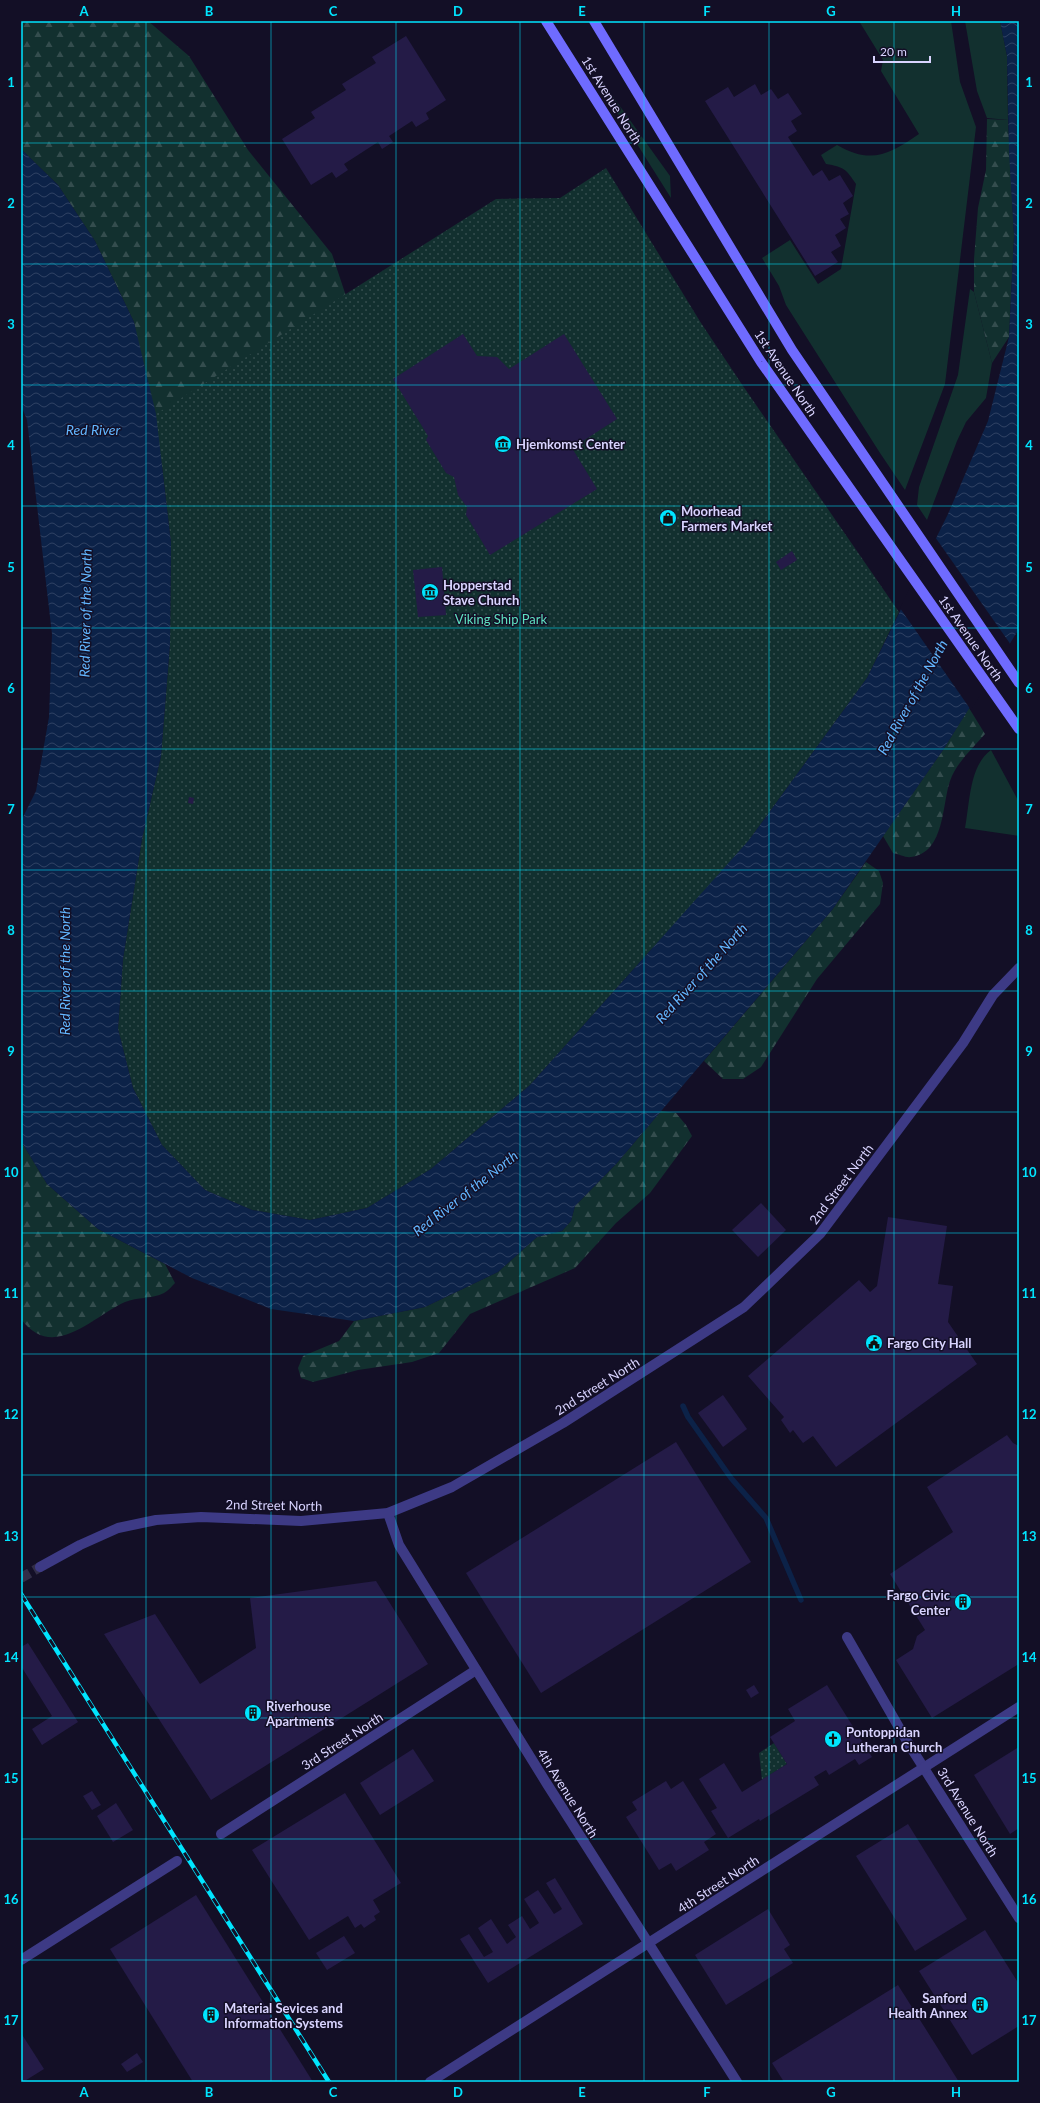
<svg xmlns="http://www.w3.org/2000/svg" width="1040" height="2103" font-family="Lato,sans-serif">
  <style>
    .grass { fill: #12302f }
    .forest { fill: url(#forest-firs) }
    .park { fill: url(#park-dots) }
    .water { fill: url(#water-waves) }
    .pier { fill: #130f26 }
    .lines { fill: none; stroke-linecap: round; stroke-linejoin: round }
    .stream { stroke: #0c2248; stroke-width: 5.5 }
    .building { fill: #241b47 }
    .tertiary-tunnel { stroke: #312d47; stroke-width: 10; stroke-dasharray: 10 5; stroke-linecap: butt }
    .minor { stroke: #3d3a85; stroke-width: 10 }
    .tertiary { stroke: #3d3a85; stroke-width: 10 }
    .secondary { stroke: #6f6bff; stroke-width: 10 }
    .rail-casing { stroke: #00e5ff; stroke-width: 4.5 }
    .rail { stroke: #130f26; stroke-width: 3; stroke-dasharray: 9; stroke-linecap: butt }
    .grid { fill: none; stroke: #00e5ff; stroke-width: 1; stroke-opacity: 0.55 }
    .labels { text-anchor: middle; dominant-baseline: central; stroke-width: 3; stroke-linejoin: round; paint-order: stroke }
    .street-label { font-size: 13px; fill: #d9d4ff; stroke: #130f26 }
    .poi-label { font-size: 13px; font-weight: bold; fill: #d9d4ff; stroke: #130f26; text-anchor: start }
    .park-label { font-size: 13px; fill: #5fe0c0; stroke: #130f26 }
    .water-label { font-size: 14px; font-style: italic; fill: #62b6ff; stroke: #130f26 }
    .neatline { fill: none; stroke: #00e5ff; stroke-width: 1.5 }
    .grid-label { font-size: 13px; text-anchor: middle; font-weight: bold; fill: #00e5ff }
  </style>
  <defs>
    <pattern id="forest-firs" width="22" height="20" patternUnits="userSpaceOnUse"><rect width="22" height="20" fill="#12302f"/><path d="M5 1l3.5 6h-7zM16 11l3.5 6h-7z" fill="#344d4e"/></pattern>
    <pattern id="park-dots" width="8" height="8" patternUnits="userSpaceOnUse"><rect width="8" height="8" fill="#12302f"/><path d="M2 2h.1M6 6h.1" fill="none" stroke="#344d4e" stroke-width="1.8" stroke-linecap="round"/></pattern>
    <pattern id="water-waves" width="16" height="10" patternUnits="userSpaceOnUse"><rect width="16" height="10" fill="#0c2248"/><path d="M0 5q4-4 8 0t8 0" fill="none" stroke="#2f4163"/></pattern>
  </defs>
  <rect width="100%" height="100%" fill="#130f26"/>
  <g class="grass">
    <path d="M859 21H951L960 82 976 127 945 384 905 490 880 453 786 305 779 286 762 258 790 240 818 284 841 269 856 184C846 169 844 167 826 164L821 155 837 145C871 165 890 154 919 134L881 71 883 60Z"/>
    <path d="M965 21H1000L1007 56 1008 120 987 118 977 91Z"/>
    <path d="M599 77 670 176 671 198 596 79Z"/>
    <path d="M970 289 974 292 992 363 986 398 966 422 957 441 927 520 917 505 919 487 958 375Z"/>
    <path d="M991 750 1019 802V836L965 828C970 803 969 766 991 750Z"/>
  </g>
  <g class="forest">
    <path d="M21 21H148L189 56 248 150 332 254 354 320 750 840 654 947 310 1220 134 322 95 241 58 185 21 149Z"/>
    <path d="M987 119 1008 120 1014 236 1009 337 992 363 974 292V259L978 208 986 170Z"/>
    <path d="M969 708 985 734C973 748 956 763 950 781 942 804 945 853 911 857 906 858 899 854 893 853L883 836 943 750Z"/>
    <path d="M866 862 879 871 883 883 880 904 817 979 761 1067 743 1079H723L704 1061 832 910Z"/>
    <path d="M661 1111 676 1113 686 1125 692 1136 650 1193 616 1223 575 1268 470 1314 439 1353 412 1362 358 1370 313 1382 301 1378 298 1368 303 1356 339 1341 354 1321 425 1307 498 1272 537 1237 562 1231 571 1221 575 1206 617 1163Z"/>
    <path d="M21 1141 47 1184 98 1229 165 1264 175 1283C172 1286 168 1291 164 1293 152 1299 137 1297 125 1302 92 1317 53 1362 21 1319Z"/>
  </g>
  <g class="park">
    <path d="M606 168 701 323 743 386 899 612 867 678 749 840 530 1085 431 1169 367 1208 310 1220 252 1210 205 1190 162 1145 133 1088 118 1029 123 959 142 839 161 756 170 644 171 543 156 414 496 199 560 198Z"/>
    <path d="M774 1743 787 1764 762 1780 759 1753Z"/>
  </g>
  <path class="water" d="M1000 21H1019V629L943 750 832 910 617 1163 575 1206 571 1221 562 1231 537 1237 498 1272 425 1307 354 1321 271 1309 192 1278 98 1229 47 1184 21 1141V821L36 791 49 717 52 634 27 420 21 405V149L58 185 95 241 134 322 156 414 171 543 170 644 161 756 142 839 123 959 118 1029 133 1088 162 1145 205 1190 252 1210 310 1220 367 1208 431 1169 530 1085 749 840 867 678 948 514 988 421 1009 337 1014 236 1009 152 1007 56Z"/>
  <path class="pier" d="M935 537 1011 645 971 710 900 608Z"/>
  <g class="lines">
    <path class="stream" d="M683 1406 688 1417 731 1478 766 1518 801 1600"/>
  </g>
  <g class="building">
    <path d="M406 36 446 100 426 113 429 119 416 127 412 121 389 136 393 142 382 149 378 142 344 164 348 170 336 178 332 172 311 185 282 139 315 118 311 112 346 90 342 84 376 63 372 57Z"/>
    <path d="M755 84 761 95 771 89 778 99 788 93 802 114 791 121 797 131 788 137 813 176 822 170 829 181 840 175 853 196 843 203 849 214 840 219 846 228 835 235 841 246 831 252 838 262 815 276 705 101 728 87 734 97Z"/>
    <path d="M463 334 477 356 497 357 509 369 564 334 617 419 572 448 597 489 490 555 466 515 467 507 458 495 454 477 446 473 426 440 428 436 393 379Z"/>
    <path d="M792 551 797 560 781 570 776 562Z"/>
    <path d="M442 567 446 615 418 617 413 570Z"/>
    <path d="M189 797 194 798 193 804 188 803Z"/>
    <path d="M761 1203 786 1230 758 1257 732 1230Z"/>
    <path d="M888 1217 947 1226 938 1284 953 1286 948 1322 977 1364 836 1467 813 1436 803 1443 793 1430 790 1433 781 1420 784 1417 748 1376 859 1280 870 1292 877 1286Z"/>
    <path d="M723 1395 747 1429 723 1447 698 1413Z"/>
    <path d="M1007 1435 1013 1443 1019 1446V1664L932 1718 896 1660 913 1649 917 1636 925 1630 890 1574 953 1532 927 1487Z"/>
    <path d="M676 1442 751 1562 541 1693 466 1573Z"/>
    <path d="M376 1581 428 1664 211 1800 104 1634 155 1614 200 1684 256 1648 250 1598Z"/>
    <path d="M28 1643 78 1722 42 1745 32 1729 52 1716 21 1666V1647Z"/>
    <path d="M754 1685 759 1693 751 1698 746 1690Z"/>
    <path d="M827 1685 872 1757 859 1765 855 1759 829 1775 826 1770 814 1777 819 1785 760 1821 759 1819 728 1838 711 1811 717 1808 699 1779 724 1763 742 1792 787 1764 770 1737 795 1721 788 1709Z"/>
    <path d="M1019 1747V1828L1010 1834 974 1775Z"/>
    <path d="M413 1749 434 1781 380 1815 360 1783Z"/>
    <path d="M666 1781 671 1789 683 1781 716 1834 704 1842 709 1850 676 1871 671 1863 659 1870 626 1817 637 1810 632 1802Z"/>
    <path d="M92 1791 101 1805 92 1810 83 1796Z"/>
    <path d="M345 1793 401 1883 373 1900 380 1912 374 1916 376 1920 364 1928 361 1924 355 1928 348 1916 309 1940 252 1850Z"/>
    <path d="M116 1803 133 1830 113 1842 97 1816Z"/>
    <path d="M908 1824 967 1919 915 1951 856 1856Z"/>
    <path d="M555 1878 583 1924 488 1983 460 1939 469 1934 484 1957 493 1952 478 1928 491 1919 507 1944 516 1937 508 1925 522 1916 530 1929 539 1923 524 1899 538 1890 554 1914 562 1909 546 1883Z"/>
    <path d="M196 1895 313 2082H193L110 1949Z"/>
    <path d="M768 1909 790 1945 784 1949 793 1963 726 2005 695 1955Z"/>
    <path d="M985 1930 1019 1984V2026L972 2055 919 1971Z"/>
    <path d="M344 1936 355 1953 327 1970 316 1953Z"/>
    <path d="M898 1985 959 2082H784L772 2063Z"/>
    <path d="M21 2033 44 2069 23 2082H21Z"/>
    <path d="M137 2053 143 2062 127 2072 121 2064Z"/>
  </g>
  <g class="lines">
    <path class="tertiary-tunnel" d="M21 1578 40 1567"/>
    <g class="minor">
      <path d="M847 1637 908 1743 1019 1918"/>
      <path d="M221 1834 476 1670"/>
      <path d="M21 1960 177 1861"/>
    </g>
    <g class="tertiary">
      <path d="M388 1513 399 1545 547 1784 737 2082"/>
      <path d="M40 1567 80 1545 118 1528 156 1520 201 1517 301 1521 388 1513 452 1487 563 1423 744 1307 820 1234 963 1043 993 995 1019 968"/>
      <path d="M430 2082 1019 1707"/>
    </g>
    <g class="secondary">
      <path d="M546 21 761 362 1019 729"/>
      <path d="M594 21 792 350 1019 683"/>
    </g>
    <g class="rail-casing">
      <path id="rail" d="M21 1594 329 2082"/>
    </g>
    <use href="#rail" class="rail"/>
  </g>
  <path class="grid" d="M146 21V2082M271 21V2082M396 21V2082M520 21V2082M644 21V2082M769 21V2082M894 21V2082M21 143H1019M21 264H1019M21 385H1019M21 506H1019M21 628H1019M21 749H1019M21 870H1019M21 991H1019M21 1112H1019M21 1233H1019M21 1354H1019M21 1475H1019M21 1597H1019M21 1718H1019M21 1839H1019M21 1960H1019"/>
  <defs>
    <g id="museum-disc" transform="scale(0.9)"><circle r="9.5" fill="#00e5ff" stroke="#130f26"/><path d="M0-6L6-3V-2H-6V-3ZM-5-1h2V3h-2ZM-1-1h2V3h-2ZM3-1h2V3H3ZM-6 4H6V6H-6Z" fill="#111"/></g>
    <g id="shop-disc" transform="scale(0.9)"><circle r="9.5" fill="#00e5ff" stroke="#130f26"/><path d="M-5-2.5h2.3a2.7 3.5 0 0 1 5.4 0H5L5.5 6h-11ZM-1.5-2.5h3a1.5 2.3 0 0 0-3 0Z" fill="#111"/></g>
    <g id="civic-disc" transform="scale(0.9)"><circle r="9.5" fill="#00e5ff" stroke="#130f26"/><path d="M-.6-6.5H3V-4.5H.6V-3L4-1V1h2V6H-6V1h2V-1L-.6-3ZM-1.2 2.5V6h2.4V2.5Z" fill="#111"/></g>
    <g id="building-disc" transform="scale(0.9)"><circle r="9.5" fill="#00e5ff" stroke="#130f26"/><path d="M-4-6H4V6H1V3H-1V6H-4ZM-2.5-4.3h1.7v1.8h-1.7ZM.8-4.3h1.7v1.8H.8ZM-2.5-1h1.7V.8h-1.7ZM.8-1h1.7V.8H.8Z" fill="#111"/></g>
    <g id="church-disc" transform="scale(0.9)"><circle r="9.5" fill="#00e5ff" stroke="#130f26"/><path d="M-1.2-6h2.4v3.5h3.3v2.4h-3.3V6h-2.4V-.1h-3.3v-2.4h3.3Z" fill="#111"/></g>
  </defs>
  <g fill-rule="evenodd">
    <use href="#museum-disc" x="503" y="444"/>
    <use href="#shop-disc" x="668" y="518"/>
    <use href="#museum-disc" x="430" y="592"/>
    <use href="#civic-disc" x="874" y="1343"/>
    <use href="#building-disc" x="963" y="1602"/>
    <use href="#building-disc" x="253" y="1713"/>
    <use href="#church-disc" x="833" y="1739"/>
    <use href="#building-disc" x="980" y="2005"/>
    <use href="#building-disc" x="211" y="2015"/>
  </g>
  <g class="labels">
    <g class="street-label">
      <text transform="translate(612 100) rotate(58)">1st Avenue North</text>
      <text transform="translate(786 373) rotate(56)">1st Avenue North</text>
      <text transform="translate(971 638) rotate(55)">1st Avenue North</text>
      <text transform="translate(841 1184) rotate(-53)">2nd Street North</text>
      <text transform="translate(597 1386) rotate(-32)">2nd Street North</text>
      <text transform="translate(274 1505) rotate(1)">2nd Street North</text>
      <text transform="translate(342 1741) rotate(-33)">3rd Street North</text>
      <text transform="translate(568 1793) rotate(58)">4th Avenue North</text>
      <text transform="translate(968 1812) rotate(58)">3rd Avenue North</text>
      <text transform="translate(718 1884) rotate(-33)">4th Street North</text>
    </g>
    <g class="poi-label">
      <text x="516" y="444">Hjemkomst Center</text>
      <text x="681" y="511">Moorhead<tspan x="681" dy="15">Farmers Market</tspan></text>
      <text x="443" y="585">Hopperstad<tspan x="443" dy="15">Stave Church</tspan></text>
      <text x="887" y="1343">Fargo City Hall</text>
      <text x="950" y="1595" text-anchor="end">Fargo Civic<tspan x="950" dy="15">Center</tspan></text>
      <text x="266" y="1706">Riverhouse<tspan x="266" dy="15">Apartments</tspan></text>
      <text x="846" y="1732">Pontoppidan<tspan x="846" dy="15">Lutheran Church</tspan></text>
      <text x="967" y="1998" text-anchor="end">Sanford<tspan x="967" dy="15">Health Annex</tspan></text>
      <text x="224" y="2008">Material Sevices and<tspan x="224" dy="15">Information Systems</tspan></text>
    </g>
    <g class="park-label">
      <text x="501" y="619">Viking Ship Park</text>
    </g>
    <g class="water-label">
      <text x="93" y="429">Red River</text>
      <text transform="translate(85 613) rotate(-89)">Red River of the North</text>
      <text transform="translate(912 697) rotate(-61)">Red River of the North</text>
      <text transform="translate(64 971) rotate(-90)">Red River of the North</text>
      <text transform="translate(701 973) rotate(-48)">Red River of the North</text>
      <text transform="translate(465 1193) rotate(-38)">Red River of the North</text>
    </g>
  </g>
  <rect width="1040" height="2103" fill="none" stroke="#130f26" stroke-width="44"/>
  <path d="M874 56v6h56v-6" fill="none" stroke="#d9d4ff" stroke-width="2"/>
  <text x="880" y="56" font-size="12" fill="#d9d4ff" stroke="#130f26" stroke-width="3" paint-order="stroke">20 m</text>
  <rect x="22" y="22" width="996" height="2059" class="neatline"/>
  <g class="grid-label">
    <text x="84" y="16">A</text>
    <text x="209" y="16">B</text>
    <text x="333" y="16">C</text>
    <text x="458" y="16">D</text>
    <text x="582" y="16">E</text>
    <text x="707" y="16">F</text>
    <text x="831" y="16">G</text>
    <text x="956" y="16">H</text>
    <text x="11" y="87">1</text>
    <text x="1029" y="87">1</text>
    <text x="11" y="208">2</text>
    <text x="1029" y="208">2</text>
    <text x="11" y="329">3</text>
    <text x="1029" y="329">3</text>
    <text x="11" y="450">4</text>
    <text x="1029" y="450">4</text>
    <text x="11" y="572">5</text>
    <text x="1029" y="572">5</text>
    <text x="11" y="693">6</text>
    <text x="1029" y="693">6</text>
    <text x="11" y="814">7</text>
    <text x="1029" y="814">7</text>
    <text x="11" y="935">8</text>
    <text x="1029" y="935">8</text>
    <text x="11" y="1056">9</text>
    <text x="1029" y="1056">9</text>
    <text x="11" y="1177">10</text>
    <text x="1029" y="1177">10</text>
    <text x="11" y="1298">11</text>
    <text x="1029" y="1298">11</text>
    <text x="11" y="1419">12</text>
    <text x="1029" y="1419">12</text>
    <text x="11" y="1541">13</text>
    <text x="1029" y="1541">13</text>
    <text x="11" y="1662">14</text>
    <text x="1029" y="1662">14</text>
    <text x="11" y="1783">15</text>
    <text x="1029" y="1783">15</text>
    <text x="11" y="1904">16</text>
    <text x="1029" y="1904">16</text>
    <text x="11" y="2025">17</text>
    <text x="1029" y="2025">17</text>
    <text x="84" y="2097">A</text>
    <text x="209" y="2097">B</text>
    <text x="333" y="2097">C</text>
    <text x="458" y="2097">D</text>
    <text x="582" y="2097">E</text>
    <text x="707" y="2097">F</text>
    <text x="831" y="2097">G</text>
    <text x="956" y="2097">H</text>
  </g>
</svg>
